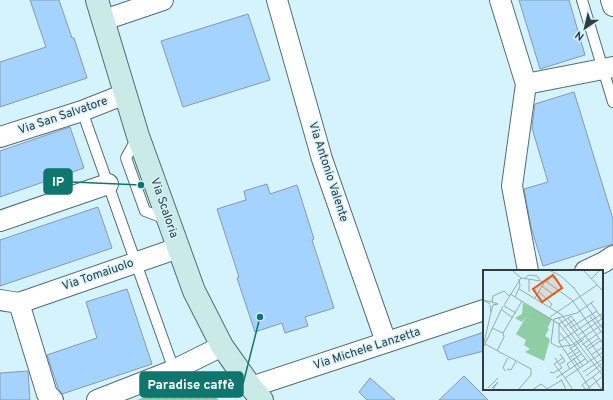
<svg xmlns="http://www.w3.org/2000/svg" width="613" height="400" font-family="Overpass,sans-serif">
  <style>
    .grass { fill: url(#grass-dots) }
    .building { fill: #a5d3ff; stroke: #879aac }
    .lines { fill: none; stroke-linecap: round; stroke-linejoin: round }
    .service-casing { stroke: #526e75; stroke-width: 12 }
    .minor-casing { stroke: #526e75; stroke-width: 22 }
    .secondary-casing { stroke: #526e75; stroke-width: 24 }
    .service { stroke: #fff; stroke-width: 10 }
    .minor { stroke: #fff; stroke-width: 20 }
    .secondary { stroke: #c9eae7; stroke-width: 22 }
    .labels { text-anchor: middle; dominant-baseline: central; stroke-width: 3; stroke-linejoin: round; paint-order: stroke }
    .street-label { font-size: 12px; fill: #303c40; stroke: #d5f3fc }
    .inset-road { fill: none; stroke: #93aab1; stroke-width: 1 }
    .view { fill: #e8590c; fill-opacity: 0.15; stroke: #e8590c; stroke-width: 2 }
    .inset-edge { fill: none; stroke: #303c40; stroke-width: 2 }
    .leader { fill: none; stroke: #0f766e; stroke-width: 1.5 }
    .callout-dot { fill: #0f766e; stroke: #d5f3fc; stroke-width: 1.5 }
    .callout { fill: #0f766e; stroke: #0f766e; stroke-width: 1.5 }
    .callout-label { font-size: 13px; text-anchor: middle; font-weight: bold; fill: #fff }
  </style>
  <defs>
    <pattern id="grass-dots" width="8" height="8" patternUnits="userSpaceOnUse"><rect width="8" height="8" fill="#8fcda4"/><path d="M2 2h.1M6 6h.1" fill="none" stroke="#75a887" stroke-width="1.8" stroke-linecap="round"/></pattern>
  </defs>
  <rect width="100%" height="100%" fill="#d5f3fc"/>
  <path class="grass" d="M210 373 218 400H137Z"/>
  <g class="building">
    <path d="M30 0H59L72 38H74L87 78 0 107V62L46 47Z"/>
    <path d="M519 0H569L585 55 540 69Z"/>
    <path d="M248 14 270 80 183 107 161 41Z"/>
    <path d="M574 92 613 219V244L543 266 531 227 524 189 548 182 532 128 535 104Z"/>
    <path d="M70 127 84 168 0 197V151Z"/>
    <path d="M267 184 270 194 297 185 314 239 312 240 334 308 305 317 308 326 285 333 282 323 255 332 237 278 239 277 217 209 246 200 244 191Z"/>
    <path d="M98 207 112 248 0 286V240Z"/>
    <path d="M127 289 152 364 62 394 58 388 47 355 97 338 86 302Z"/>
    <path d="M484 332V351L448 360 443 346Z"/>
    <path d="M28 371 30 400H0V373Z"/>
    <path d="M464 376 488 400H439Z"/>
    <path d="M370 378 395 400H367L359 392Z"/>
  </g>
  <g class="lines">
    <g class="service-casing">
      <g id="service">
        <path d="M582 0 613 102"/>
        <path d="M82 111 174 370"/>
        <path d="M137 138 126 158 145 211 166 219"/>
      </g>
    </g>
    <g class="minor-casing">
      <g id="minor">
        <path d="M277 0 322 159 386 342"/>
        <path d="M500 0 526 84 512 186 528 271"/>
        <path d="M611 0 613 6"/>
        <path d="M104 20 163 0"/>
        <path d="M526 84 613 67"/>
        <path d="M0 137 82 111 125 94"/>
        <path d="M0 221 108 184"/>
        <path d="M585 271 604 262 613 256"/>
        <path d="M0 300 19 303 47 394 53 400"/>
        <path d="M19 303 178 248"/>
        <path d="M251 387 484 310"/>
        <path d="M97 400 174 370 222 346"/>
      </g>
    </g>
    <g class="secondary-casing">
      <path id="secondary" d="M97 0 138 136 194 291 222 346 251 387 262 400"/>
    </g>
    <use href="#service" class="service"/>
    <use href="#minor" class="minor"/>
    <use href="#secondary" class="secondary"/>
  </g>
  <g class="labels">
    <g class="street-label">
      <text transform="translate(63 116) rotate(-19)">Via San Salvatore</text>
      <text transform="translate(328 172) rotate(72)">Via Antonio Valente</text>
      <text transform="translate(164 208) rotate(71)">Via Scaloria</text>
      <text transform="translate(98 275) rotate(-19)">Via Tomaiuolo</text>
      <text transform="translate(367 349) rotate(-18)">Via Michele Lanzetta</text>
    </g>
  </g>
  <g transform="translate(483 270)">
    <rect width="120" height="120" fill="#d5f3fc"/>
    <path d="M40 33 69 49 64 59 43 47 39 52 32 48 39 44Z" fill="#8fcda4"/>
    <path d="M43 47 66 59 62 66 67 69 61 91 42 82 47 79 41 75 43 70 33 64Z" fill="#8fcda4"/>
    <path class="inset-road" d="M29 0 38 8 64 12 89 30 120 74M66 0 78 6 91 18 120 59M100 0 120 21M41 9 46 5 54 6 57 10M108 9 117 0M64 12 68 6 75 10M59 16 71 25 75 20M36 19 79 45M55 21 69 34 67 37M46 22V9M27 24 76 54V72L108 120M32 27 37 16 36 9M52 28 62 11M108 33 120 50M7 34 0 30 9 32 10 26 21 21 26 26M7 35 8 42 10 35 15 34 9 32M21 35 38 8M21 36 33 43M19 40 30 48M79 45 119 99M107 46 119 63M67 47 114 15M75 47 120 106M85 48 94 60M71 49 68 73 75 77 89 75 120 54M71 49 94 43 111 31M81 57 91 50M9 58 20 63 21 67 14 81M87 58 114 41M20 63 39 31M77 63 87 75M94 66 120 48M76 72 120 43M1 73 8 42M2 74 48 99V105L35 120M99 75 120 60M86 76 100 96M103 77 116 68M0 78 20 36M87 79 101 69M104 80 120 69M84 85 95 78M108 85 120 77M80 88 71 94 82 108M86 88 97 81M90 88 97 98M105 92 76 54 88 46 120 90M77 94 82 91 77 84M24 99 28 100 33 91M87 99 84 94 98 84M22 101 20 97 25 88M67 102 70 103 79 98 72 88M100 102 120 89M103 106 120 93M110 107 119 120M73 108 102 89M78 109 83 120M5 118 15 108M9 118 15 112 10 119M64 119 79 110M49 120 58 114 66 120M90 120 82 108 120 82M103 120 120 106M103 120 99 115 120 99"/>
    <path class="view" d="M70 5 79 18 59 32 50 19Z"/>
    <rect width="120" height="120" class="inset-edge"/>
  </g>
  <path class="leader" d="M141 185L72 182M260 317L243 384"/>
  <g class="callout-dot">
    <circle cx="141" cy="185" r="4"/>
    <circle cx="260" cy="317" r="4"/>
  </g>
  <g class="callout">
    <rect x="44" y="169" width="28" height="25" rx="4"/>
    <rect x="140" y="372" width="103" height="25" rx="4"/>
  </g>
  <g class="callout-label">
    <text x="58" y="186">IP</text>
    <text x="191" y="389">Paradise caffè</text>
  </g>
  <g transform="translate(585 28) rotate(215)" stroke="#d5f3fc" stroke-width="3" paint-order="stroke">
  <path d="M0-3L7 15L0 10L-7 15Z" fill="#303c40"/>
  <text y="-6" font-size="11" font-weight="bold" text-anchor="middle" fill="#303c40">N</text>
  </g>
</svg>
